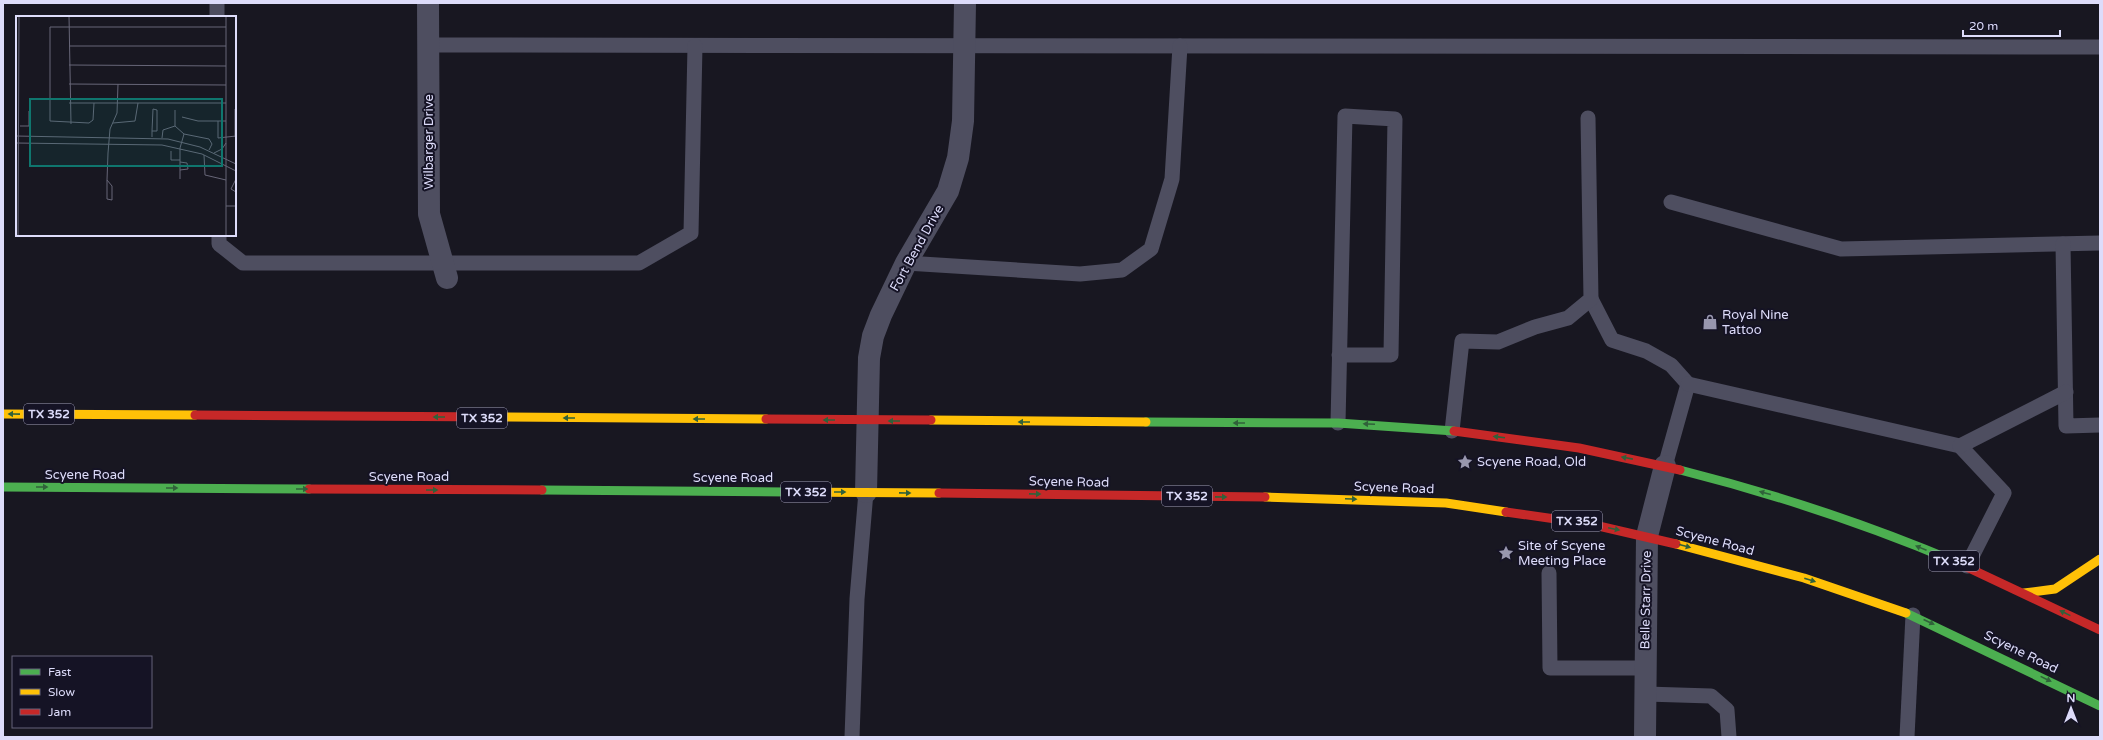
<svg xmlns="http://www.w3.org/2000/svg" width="2103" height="740" font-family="'Varela Round',sans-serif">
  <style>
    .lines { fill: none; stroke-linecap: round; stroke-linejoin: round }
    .lane { stroke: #4e4e60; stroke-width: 15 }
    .street { stroke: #4e4e60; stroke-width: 22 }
    .fast { stroke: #4caf50; stroke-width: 9 }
    .slow { stroke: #ffc107; stroke-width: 9 }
    .jam { stroke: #c62828; stroke-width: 9 }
    .oneway { fill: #30613a }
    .labels { text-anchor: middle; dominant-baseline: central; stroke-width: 4; stroke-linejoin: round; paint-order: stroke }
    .shield { fill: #151325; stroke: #a1a0ba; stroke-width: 1 }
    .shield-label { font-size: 12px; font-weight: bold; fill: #dddcfa }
    .street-label { font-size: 13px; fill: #dddcfa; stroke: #151325 }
    .poi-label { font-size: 13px; fill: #dddcfa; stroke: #151325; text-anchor: start }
    .inset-road { fill: none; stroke: #676678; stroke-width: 1 }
    .view { fill: #0f766e; fill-opacity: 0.15; stroke: #0f766e; stroke-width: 2 }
    .inset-edge { fill: none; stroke: #dddcfa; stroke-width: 2 }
  </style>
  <rect width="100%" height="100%" fill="#181721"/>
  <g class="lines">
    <g class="lane">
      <path d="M217 3V17"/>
      <path d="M429 45 2100 47"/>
      <path d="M1671 202 1841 249 2100 243"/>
      <path d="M219 235V244L243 263H639L691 233 695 46"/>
      <path d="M2063 244 2066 426 2100 425"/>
      <path d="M906 263 1080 274 1122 270 1151 249 1172 179 1180 46"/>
      <path d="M1591 299 1612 340 1646 351 1671 365 1688 384 1665 466"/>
      <path d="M1688 384 1960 446 2004 493 1967 566"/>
      <path d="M1338 423 1345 116 1395 119 1391 355H1339"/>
      <path d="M1452 431 1462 341 1498 342 1535 327 1568 318 1591 299 1588 118"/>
      <path d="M1960 446 2066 392"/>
      <path d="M1549 573 1550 668H1646"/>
      <path d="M1646 694 1711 696 1727 710 1729 737"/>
      <path d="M852 737 857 599 866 492"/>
      <path d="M1907 737 1913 615"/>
    </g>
    <g class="street">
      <path d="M428 3 429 214 447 278"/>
      <path d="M866 492 869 358 873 336 881 315 906 263 948 191 958 158 963 121 965 3"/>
      <path d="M1645 737 1647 536 1665 466"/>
    </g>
    <g class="fast">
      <path d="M1146 422 1338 423 1454 431"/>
      <path d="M1680 470C1775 494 1866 524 1956 562"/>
      <path d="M3 487 309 489"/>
      <path d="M542 490 788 492"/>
      <path d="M1906 613 2100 706"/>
    </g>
    <g class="slow">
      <path d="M3 414 195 415"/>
      <path d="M500 417 766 419"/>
      <path d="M931 420 1146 422"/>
      <path d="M788 492 939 493"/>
      <path d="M1265 497 1446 503 1506 512"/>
      <path d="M1676 544 1804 578 1906 613"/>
      <path d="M2024 593 2055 589 2100 559"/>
    </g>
    <g class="jam">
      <path d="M195 415 500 417"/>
      <path d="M766 419 931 420"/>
      <path d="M1454 431 1579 448 1680 470"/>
      <path d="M309 489 542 490"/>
      <path d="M939 493 1265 497"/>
      <path d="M1506 512 1590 524 1676 544"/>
      <path d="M1956 562 2100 630"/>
    </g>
  </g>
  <defs><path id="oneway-solid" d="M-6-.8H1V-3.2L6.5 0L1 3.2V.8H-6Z"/></defs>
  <g class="oneway">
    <use href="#oneway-solid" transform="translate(14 414) rotate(-179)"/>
    <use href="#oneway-solid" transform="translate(439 417) rotate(-180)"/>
    <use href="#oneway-solid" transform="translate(569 418) rotate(-180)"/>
    <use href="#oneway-solid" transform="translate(699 419) rotate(-180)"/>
    <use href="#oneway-solid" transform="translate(829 420) rotate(-180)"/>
    <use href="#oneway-solid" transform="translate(894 421) rotate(-180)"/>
    <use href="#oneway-solid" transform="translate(1024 422) rotate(-180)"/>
    <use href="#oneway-solid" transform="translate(1239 423) rotate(-180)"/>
    <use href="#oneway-solid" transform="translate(1369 424) rotate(-178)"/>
    <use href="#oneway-solid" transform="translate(1499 437) rotate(-173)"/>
    <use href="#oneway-solid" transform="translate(1627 458) rotate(-169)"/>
    <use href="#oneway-solid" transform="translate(42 487)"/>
    <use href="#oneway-solid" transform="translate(172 488)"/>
    <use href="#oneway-solid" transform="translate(302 489)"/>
    <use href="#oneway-solid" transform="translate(432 490)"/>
    <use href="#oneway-solid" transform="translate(840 492)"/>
    <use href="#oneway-solid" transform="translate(905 493) rotate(1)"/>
    <use href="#oneway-solid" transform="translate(1765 493) rotate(-165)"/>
    <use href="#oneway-solid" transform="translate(1035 494) rotate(1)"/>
    <use href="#oneway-solid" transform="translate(1221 497) rotate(1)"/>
    <use href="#oneway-solid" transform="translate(1351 499) rotate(2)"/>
    <use href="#oneway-solid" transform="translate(1614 529) rotate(12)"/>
    <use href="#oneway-solid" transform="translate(1685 546) rotate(15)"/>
    <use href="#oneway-solid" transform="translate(1921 548) rotate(-158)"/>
    <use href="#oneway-solid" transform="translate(1810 580) rotate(18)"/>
    <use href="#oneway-solid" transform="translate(2065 613) rotate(-154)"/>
    <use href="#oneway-solid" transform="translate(1929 622) rotate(25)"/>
    <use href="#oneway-solid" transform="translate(2046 679) rotate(26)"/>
  </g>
  <defs>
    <g id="shop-bare" transform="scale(1.2)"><path d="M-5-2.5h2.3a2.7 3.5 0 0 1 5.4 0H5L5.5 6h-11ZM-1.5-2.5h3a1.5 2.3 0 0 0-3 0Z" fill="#9897ae" stroke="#151325" stroke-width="2.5" paint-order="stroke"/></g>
    <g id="sight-bare" transform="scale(1.2)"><path d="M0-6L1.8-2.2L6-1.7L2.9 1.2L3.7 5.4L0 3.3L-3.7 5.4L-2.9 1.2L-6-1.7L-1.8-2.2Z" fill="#9897ae" stroke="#151325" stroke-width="2.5" paint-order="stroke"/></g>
  </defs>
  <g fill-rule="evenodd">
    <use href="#shop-bare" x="1710" y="322"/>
    <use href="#sight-bare" x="1465" y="462"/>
    <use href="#sight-bare" x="1506" y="553"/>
  </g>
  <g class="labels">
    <g class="shield">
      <rect x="24" y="404" width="50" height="20" rx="3"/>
      <rect x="457" y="408" width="50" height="20" rx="3"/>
      <rect x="781" y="482" width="50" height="20" rx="3"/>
      <rect x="1162" y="486" width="50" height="20" rx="3"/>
      <rect x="1552" y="511" width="50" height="20" rx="3"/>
      <rect x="1929" y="551" width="50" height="20" rx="3"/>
    </g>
    <g class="shield-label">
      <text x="49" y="414">TX 352</text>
      <text x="482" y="418">TX 352</text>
      <text x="806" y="492">TX 352</text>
      <text x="1187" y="496">TX 352</text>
      <text x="1577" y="521">TX 352</text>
      <text x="1954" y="561">TX 352</text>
    </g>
    <g class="street-label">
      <text transform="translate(429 142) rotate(-90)">Wilbarger Drive</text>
      <text transform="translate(917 248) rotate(-61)">Fort Bend Drive</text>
      <text x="85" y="475">Scyene Road</text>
      <text x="409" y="477">Scyene Road</text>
      <text x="733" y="478">Scyene Road</text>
      <text transform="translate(1069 482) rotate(1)">Scyene Road</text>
      <text transform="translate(1394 488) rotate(2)">Scyene Road</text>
      <text transform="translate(1715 541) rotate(15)">Scyene Road</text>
      <text transform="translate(1646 600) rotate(-89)">Belle Starr Drive</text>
      <text transform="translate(2021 652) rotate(26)">Scyene Road</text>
    </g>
    <g class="poi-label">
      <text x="1722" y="315">Royal Nine<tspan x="1722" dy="15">Tattoo</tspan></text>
      <text x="1477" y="462">Scyene Road, Old</text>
      <text x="1518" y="546">Site of Scyene<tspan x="1518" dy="15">Meeting Place</tspan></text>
    </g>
  </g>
  <g transform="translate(16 16)">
    <rect width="220" height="220" fill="#181721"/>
    <path class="inset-road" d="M53 0 55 108M53 30H210M53 49 210 50M53 68 210 69M53 87H210M78 87 77 104 73 107 34 105V11H210M166 101 182 105H210M202 105V122L220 120M97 107 119 105 122 87M4 110H13V95M159 110 168 118 164 132V163M168 118 193 123 196 128 193 134M0 120 152 123 184 131 220 148M136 121V115L137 93 141 94V115H136M219 121V93M146 122 147 114 159 110V94M0 127 146 129 186 138 220 155M155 135V144H164M198 137 206 133 210 127M188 139 189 159 210 164M164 154 172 153 171 147 164 146M220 163 215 173 220 176M91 164 96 170V184L91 183V164L92 137 94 113 101 97 102 68M210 190H220V219M2 220 3 0M210 220V0"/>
    <path class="view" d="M14 83H206V150H14Z"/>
    <rect width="220" height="220" class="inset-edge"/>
  </g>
  <rect width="2103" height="740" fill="none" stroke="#dddcfa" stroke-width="8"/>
  <rect x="12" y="656" width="140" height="72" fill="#151325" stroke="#65637a"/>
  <rect x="20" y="669" width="20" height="6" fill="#4caf50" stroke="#65637a"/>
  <text x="48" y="676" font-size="12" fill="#dddcfa">Fast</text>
  <rect x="20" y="689" width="20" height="6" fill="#ffc107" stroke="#65637a"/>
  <text x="48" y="696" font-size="12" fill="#dddcfa">Slow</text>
  <rect x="20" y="709" width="20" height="6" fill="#c62828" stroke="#65637a"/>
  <text x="48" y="716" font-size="12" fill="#dddcfa">Jam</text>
  <g transform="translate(2071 708)" stroke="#151325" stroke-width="3" paint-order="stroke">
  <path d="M0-3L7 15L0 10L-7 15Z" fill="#dddcfa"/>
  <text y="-6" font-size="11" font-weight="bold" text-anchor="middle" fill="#dddcfa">N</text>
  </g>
  <path d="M1963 30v6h97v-6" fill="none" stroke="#dddcfa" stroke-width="2"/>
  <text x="1969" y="30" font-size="12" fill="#dddcfa" stroke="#151325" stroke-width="3" paint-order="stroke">20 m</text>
</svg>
